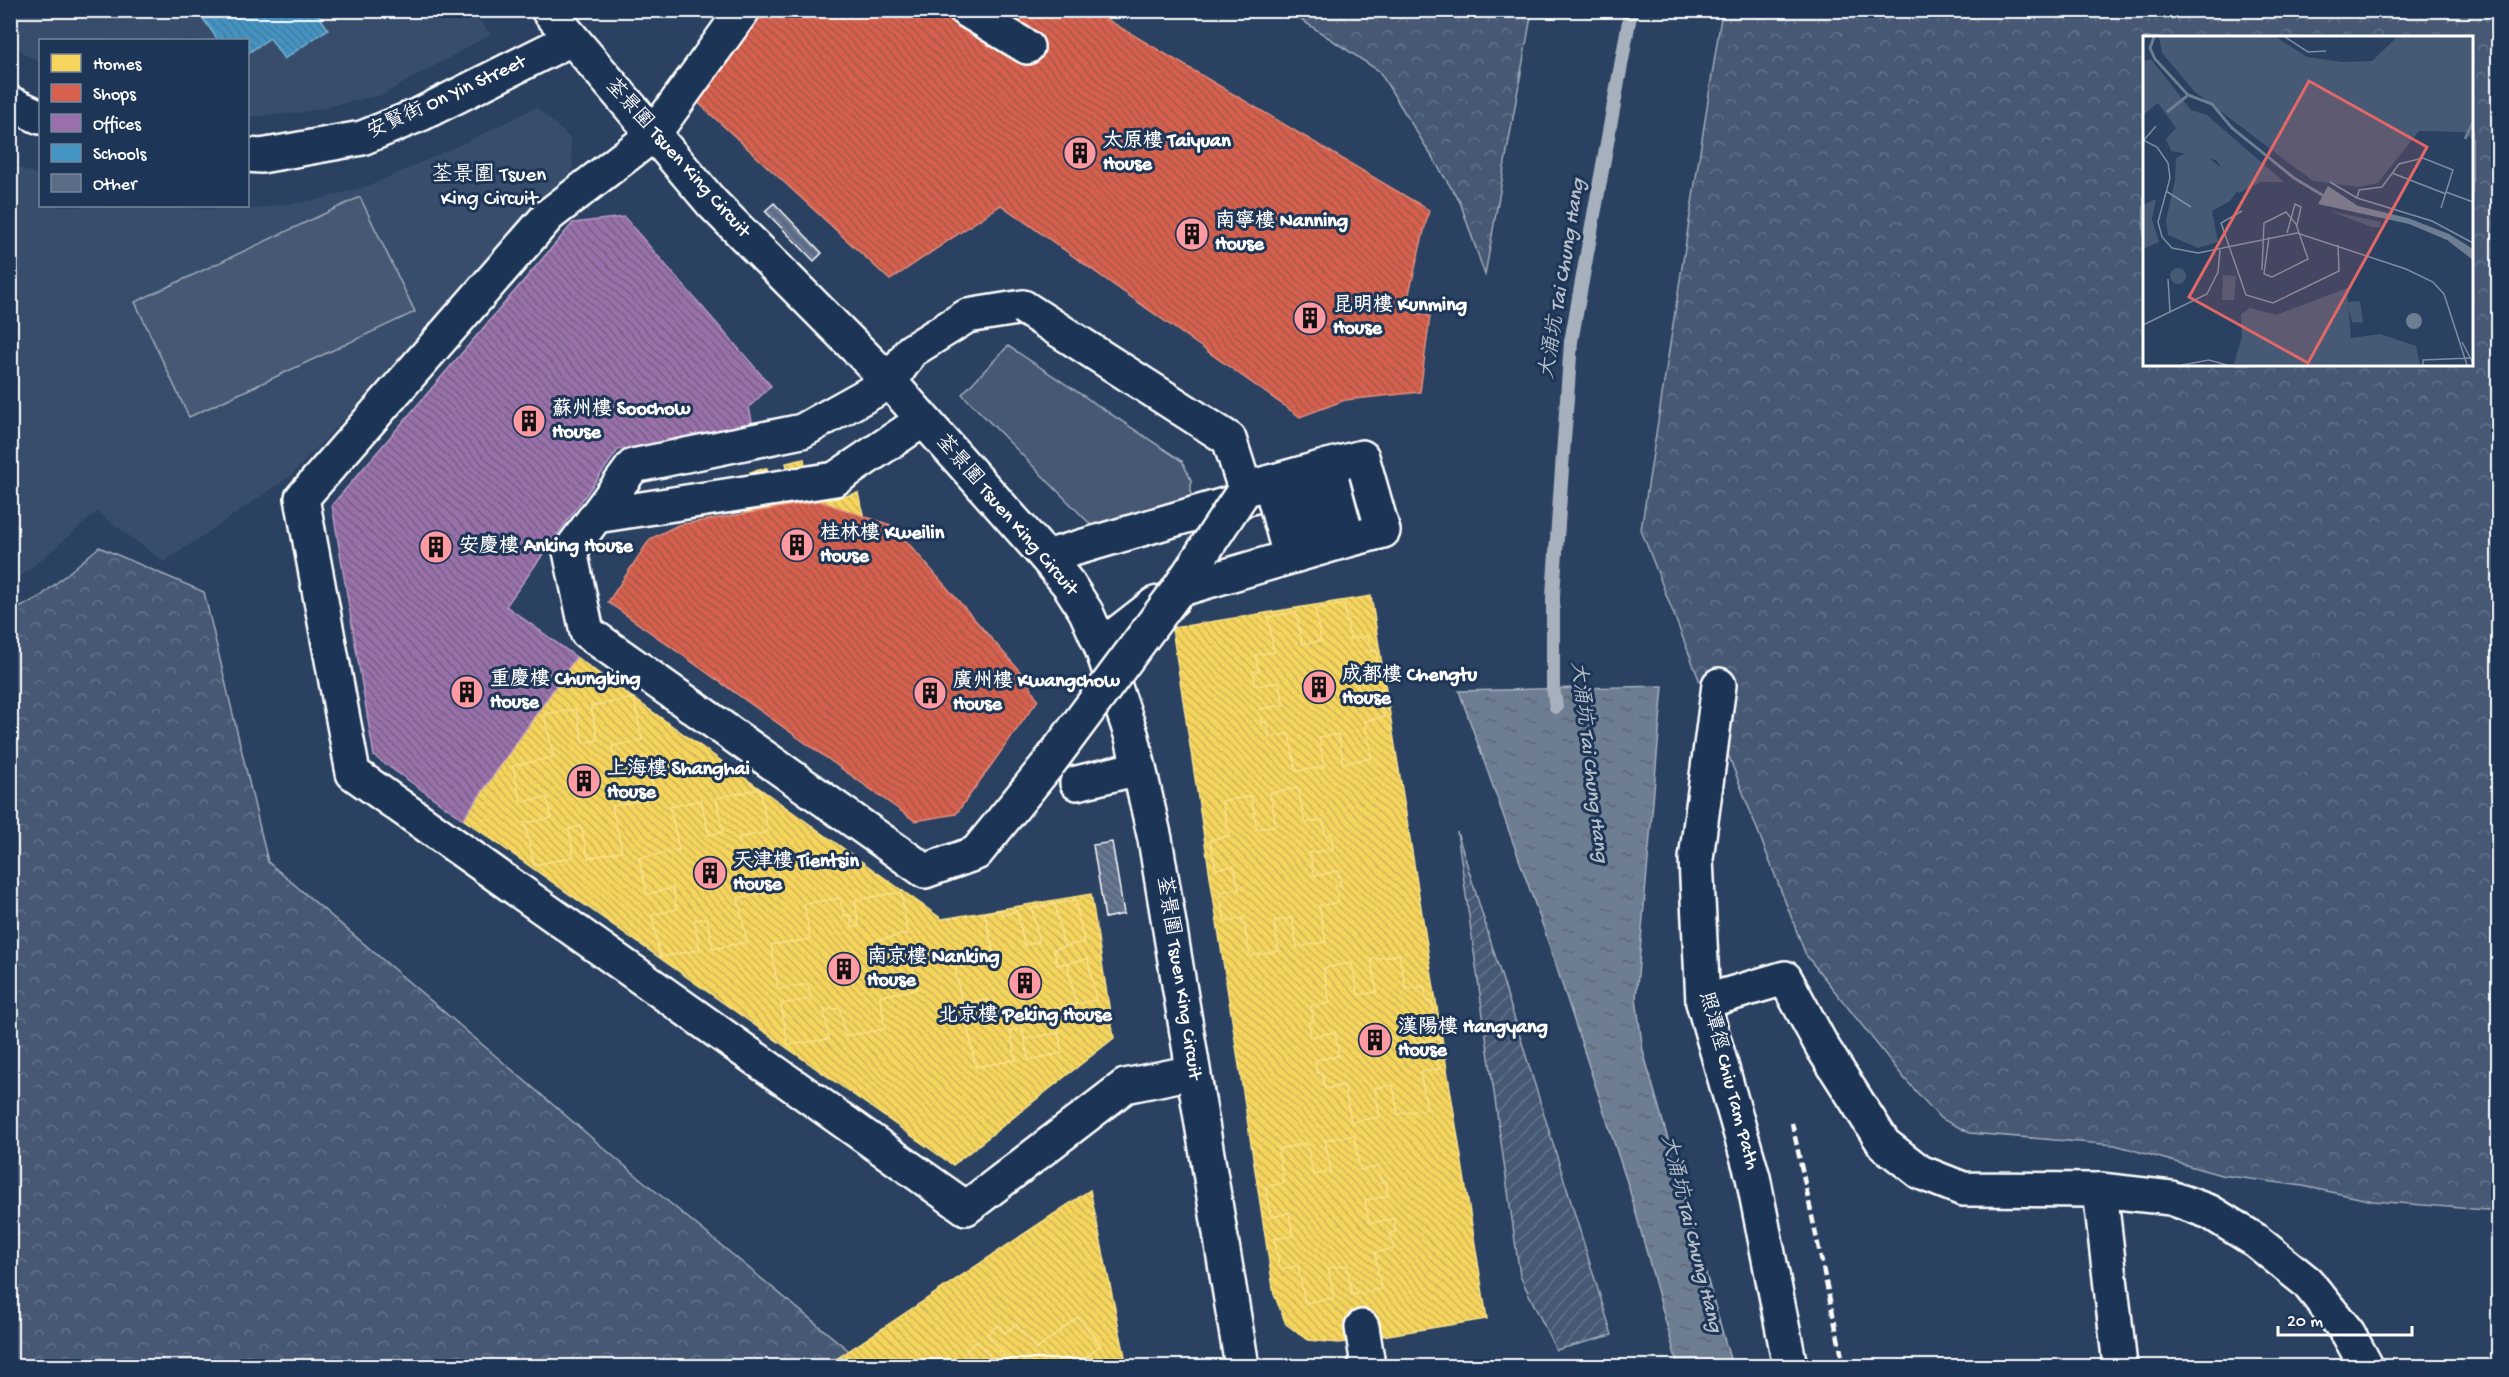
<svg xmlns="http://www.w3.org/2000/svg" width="2509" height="1377" font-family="'Gochi Hand','LXGW WenKai TC',sans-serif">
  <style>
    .built { fill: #394e6c }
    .forest { fill: url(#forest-crowns); stroke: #a2acba; stroke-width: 1.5; fill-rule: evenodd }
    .park { fill: #465975; stroke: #a2acba; stroke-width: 1.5 }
    .garden { fill: url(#garden-furrows); stroke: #a2acba; stroke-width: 1.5 }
    .water { fill: url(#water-ripples); stroke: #a7b1be; stroke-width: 1.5 }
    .homes { fill: url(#homes-back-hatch); stroke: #f9e28d; stroke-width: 1.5 }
    .shops { fill: url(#shops-back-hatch); stroke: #e29082; stroke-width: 1.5 }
    .offices { fill: url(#offices-back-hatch); stroke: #b89bc4; stroke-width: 1.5 }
    .schools { fill: url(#schools-back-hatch); stroke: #7bb3d5; stroke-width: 1.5 }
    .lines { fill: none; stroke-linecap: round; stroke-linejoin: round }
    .stream { stroke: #a7b1be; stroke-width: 14 }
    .building { fill: url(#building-back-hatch); stroke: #fff; stroke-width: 1.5 }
    .minor-casing { stroke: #fff; stroke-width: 38 }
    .minor { stroke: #1d3557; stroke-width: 33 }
    .rail { stroke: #fff; stroke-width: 4.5; stroke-dasharray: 9 4.5; stroke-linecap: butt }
    .minor-bridge-casing { stroke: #fff; stroke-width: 38; stroke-linecap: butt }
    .minor-bridge { stroke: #1d3557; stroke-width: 33 }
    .labels { text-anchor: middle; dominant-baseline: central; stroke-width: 6; stroke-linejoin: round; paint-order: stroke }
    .street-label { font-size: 20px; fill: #fff; stroke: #1d3557 }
    .poi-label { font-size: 20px; font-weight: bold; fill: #fff; stroke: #1d3557; text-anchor: start }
    .neighbourhood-label { font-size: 21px; fill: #fff; stroke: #1d3557 }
    .water-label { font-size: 21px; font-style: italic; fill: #b6bec8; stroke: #1d3557 }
    .inset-river { fill: none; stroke: #6d7d92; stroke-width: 3 }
    .inset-road { fill: none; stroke: #7f8da0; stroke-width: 1.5 }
    .view { fill: #e26868; fill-opacity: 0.15; stroke: #e26868; stroke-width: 3 }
    .inset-edge { fill: none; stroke: #fff; stroke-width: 3 }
  </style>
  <defs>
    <pattern id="forest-crowns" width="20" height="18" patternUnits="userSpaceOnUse" patternTransform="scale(1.5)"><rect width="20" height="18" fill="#465975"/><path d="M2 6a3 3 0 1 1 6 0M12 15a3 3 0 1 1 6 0" fill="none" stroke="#62728a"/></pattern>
    <pattern id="garden-furrows" width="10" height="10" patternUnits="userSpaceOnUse" patternTransform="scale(1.5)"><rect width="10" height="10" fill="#465975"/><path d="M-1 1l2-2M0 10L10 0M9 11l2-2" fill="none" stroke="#62728a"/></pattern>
    <pattern id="water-ripples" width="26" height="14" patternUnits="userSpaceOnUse" patternTransform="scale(1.5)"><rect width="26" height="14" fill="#6d7d92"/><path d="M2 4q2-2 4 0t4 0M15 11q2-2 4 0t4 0" fill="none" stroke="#5e6772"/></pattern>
    <pattern id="homes-back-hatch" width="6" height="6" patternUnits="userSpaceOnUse" patternTransform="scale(1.5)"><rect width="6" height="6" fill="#f6d55c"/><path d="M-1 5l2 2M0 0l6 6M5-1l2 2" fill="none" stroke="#ccb358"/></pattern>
    <pattern id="shops-back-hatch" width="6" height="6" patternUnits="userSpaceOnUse" patternTransform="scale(1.5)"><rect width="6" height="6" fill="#d6604d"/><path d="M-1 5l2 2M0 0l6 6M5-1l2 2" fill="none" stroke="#a6594d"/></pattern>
    <pattern id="offices-back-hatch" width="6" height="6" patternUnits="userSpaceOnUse" patternTransform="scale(1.5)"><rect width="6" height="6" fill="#9970ab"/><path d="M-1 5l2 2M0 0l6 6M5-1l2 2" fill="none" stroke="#766080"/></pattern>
    <pattern id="schools-back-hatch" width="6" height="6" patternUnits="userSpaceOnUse" patternTransform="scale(1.5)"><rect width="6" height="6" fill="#4393c3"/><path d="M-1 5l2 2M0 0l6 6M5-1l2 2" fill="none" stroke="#467a99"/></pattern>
    <pattern id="building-back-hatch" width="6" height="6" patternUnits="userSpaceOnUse" patternTransform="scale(1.5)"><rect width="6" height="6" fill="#5b6c86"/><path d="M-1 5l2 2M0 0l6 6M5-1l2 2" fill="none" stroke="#748298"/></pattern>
  </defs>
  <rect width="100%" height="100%" fill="#2a4161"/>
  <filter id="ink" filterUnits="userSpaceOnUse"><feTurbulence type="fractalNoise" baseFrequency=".0167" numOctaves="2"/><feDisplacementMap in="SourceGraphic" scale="12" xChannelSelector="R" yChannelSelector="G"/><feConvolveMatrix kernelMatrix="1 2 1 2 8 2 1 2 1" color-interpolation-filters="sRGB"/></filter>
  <g filter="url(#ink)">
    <g class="built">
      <path d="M11 10H469L491 34 382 95 298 113 248 117V40H40V62L24 54 11 39Z"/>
      <path d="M536 107 570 138 573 169 290 477 164 562 97 512 11 585 10 164 40 176V206L250 209 317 200 371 185 473 139Z"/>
    </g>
    <g class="forest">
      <path d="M1288 11H1532L1485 275 1460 202 1379 71Z"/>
      <path d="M1722 11H2498V1211L2373 1201 2303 1186 2221 1175 2115 1145 1970 1133 1940 1118 1904 1078 1806 955 1641 530ZM2144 38H2472V364H2144Z"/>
      <path d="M99 547 204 592 268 862 619 1161 854 1355 837 1366H11L10 613 41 596Z"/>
    </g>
    <g class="park">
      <path d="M360 197 415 312 189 417 135 302Z"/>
      <path d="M1008 346 1182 461 1191 480V496L1092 526 962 394Z"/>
    </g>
    <path class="garden" d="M1457 832 1612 1335 1556 1350 1520 1276Z"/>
    <path class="water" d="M1663 686 1636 998 1643 1051 1732 1366H1678L1629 1188 1545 932 1459 691Z"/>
    <g class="homes">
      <path d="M767 10H898L902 13 895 26 874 13 862 33 883 46 876 58 871 56 863 69 847 59 827 91 802 76 817 51 802 41 786 66 761 50 780 19Z"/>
      <path d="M955 10H989L973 36 989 46 1007 19 1031 33 1012 64 1029 74 1021 87 1025 90 1017 102 997 90 985 109 1006 122 999 134 995 132 986 145 970 135 950 168 925 152 941 127 924 117 909 142 884 127 904 95 887 84 895 71 890 68 898 56 919 69 931 49 911 37 918 25 922 27 931 14 947 24Z"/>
      <path d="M1087 68 1112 82 1096 110 1112 121 1128 92 1154 108 1135 138 1151 148 1143 161 1146 164 1139 176 1119 164 1107 184 1128 197 1121 208 1116 206 1109 219 1092 209 1072 241 1048 226 1063 201 1047 190 1031 216 1006 200 1026 169 1009 159 1017 145 1013 142 1020 130 1041 143 1053 123 1033 110 1041 98 1045 101 1053 88 1069 98Z"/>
      <path d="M1200 148 1225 164 1208 191 1224 201 1241 174 1266 189 1248 219 1263 229 1255 242 1259 245 1252 257 1231 245 1219 265 1241 277 1233 289 1229 287 1220 300 1204 290 1185 322 1160 307 1175 282 1159 272 1143 297 1119 282 1138 250 1121 239 1130 226 1125 223 1133 211 1154 224 1166 204 1145 192 1153 179 1157 182 1166 169 1181 179Z"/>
      <path d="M1318 233 1342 248 1326 276 1342 286 1359 257 1384 273 1366 303 1381 313 1374 327 1378 329 1370 341 1349 329 1338 349 1359 362 1352 373 1347 371 1339 385 1322 374 1303 406 1278 391 1293 366 1277 356 1262 381 1237 366 1256 334 1239 324 1248 310 1244 307 1251 295 1272 308 1284 289 1264 276 1271 264 1275 266 1283 253 1300 263Z"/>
      <path d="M701 312 709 351 728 346 731 362 737 361 740 374 714 380 717 394 743 389 746 403 740 405 743 419 724 424 732 461 653 477 645 442 622 446 619 431 612 433 610 419 638 412 635 398 607 404 604 390 610 388 607 374 630 369 621 329 650 322 657 353 675 350 668 318Z"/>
      <path d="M555 336 564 375 583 372 586 387 592 386 595 400 569 405 572 419 597 414 601 428 595 429 598 444 579 448 587 485 556 492 550 462 533 466 540 496 508 503 500 467 477 471 474 456 467 457 464 443 493 437 490 423 461 429 458 414 465 413 462 399 485 394 475 353 505 347 513 378 529 375 523 343Z"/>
      <path d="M804 459 806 470 821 467 829 500 858 493 865 523 835 529 838 543 868 537 874 566 845 572 852 605 837 608 839 619 823 623 814 588 795 592 803 627 785 631 783 621 769 624 761 591 736 596 729 568 756 562 753 547 727 553 720 524 746 518 738 485 752 482 750 472 767 468 775 503 795 499 786 463Z"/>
      <path d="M429 474V480L445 477 449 496 486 489 492 520 462 526 465 543 495 537 502 568 466 576 470 599 455 602 456 609 442 611 436 582 422 585 428 614 413 617 412 610 398 613 393 589 352 598 347 568 378 561 375 544 343 550 336 517 376 510 372 490 388 488 386 482 400 479 405 505 419 503 414 476Z"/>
      <path d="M1371 596 1487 1319 1339 1343 1308 1340 1286 1324 1274 1294 1172 628Z"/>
      <path d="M1344 604 1350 639 1368 636 1371 651 1376 650 1378 664 1355 669 1359 691 1383 688 1386 701 1381 702 1384 717 1365 721 1372 758 1343 763 1338 734 1319 737 1324 767 1296 771 1289 734 1269 737 1266 722 1261 723 1259 709 1284 705 1279 682 1256 686 1253 671H1259L1255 655 1274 652 1268 617 1296 612 1302 644 1321 641 1315 609Z"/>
      <path d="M936 607 939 617 954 614 961 648 991 641 998 670 968 676 972 691 1000 684 1007 713 977 719 985 752 970 756 972 766 955 770 948 735 928 739 936 775 919 779 916 768 902 771 895 738 870 744 863 715 889 709 886 695 860 701 853 671 878 666 871 633 885 630 883 619 900 615 908 651 928 646 920 611Z"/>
      <path d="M459 619 460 624 475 622 479 641 516 634 522 665 492 671 495 687 526 681 532 713 496 721 500 744 486 746 487 753 472 756 467 727 453 730 459 759 444 761 442 755 428 758 424 734 383 742 377 713 408 706 405 689 374 695 367 662 406 655 402 635 418 632 417 627 430 624 436 650 450 648 444 621Z"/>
      <path d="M576 657 942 919 1091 894 1114 1038 953 1165 463 819Z"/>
      <path d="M634 698 642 740 612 746 616 762 647 757 655 798 612 806 622 851 588 858 581 826 569 829 574 857 534 865 525 823 552 818 547 797 521 802 513 766 554 757 544 714 576 709 583 743 598 740 591 706Z"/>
      <path d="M1298 788 1305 823 1323 820 1326 835 1331 834 1333 849 1310 853 1314 876 1338 871 1341 885 1336 886 1338 902 1319 906 1326 942 1297 947 1292 918 1274 921 1279 951 1250 956 1243 918 1225 922 1219 892 1239 889 1234 866 1216 869 1210 840 1229 836 1222 801 1251 796 1257 829 1276 825 1270 793Z"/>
      <path d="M760 789 768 832 738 838 742 855 772 849 781 890 738 898 747 942 713 949 707 918 694 920 700 950 660 957 652 915 677 909 673 888 647 894 639 858 679 850 670 807 701 800 709 835 723 832 716 798Z"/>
      <path d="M901 892 908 934 877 940 880 955 911 950 917 989 880 996 885 1029 845 1036 840 1008 824 1010 829 1039 788 1045 781 1004 811 999 808 984 778 989 771 945 810 939 804 904 840 898 844 916 851 915 852 927 859 926 855 900Z"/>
      <path d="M1075 900 1084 942 1054 949 1057 965 1088 959 1096 1000 1054 1009 1062 1053 1029 1060 1022 1028 1010 1031 1016 1060 976 1067 967 1025 993 1019 989 999 962 1004 955 968 995 960 985 913 1001 910 1002 915 1017 911 1024 945 1039 942 1032 908Z"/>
      <path d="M1055 904 1064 947 1054 949 1057 965 1067 963 1076 1004 1054 1009 1059 1033 1025 1039 1022 1028 1010 1031 1016 1060 976 1067 967 1025 993 1019 989 999 962 1004 955 968 995 960 985 913 1001 910 1002 915 1017 911 1024 945 1039 942 1032 908Z"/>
      <path d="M1399 954 1406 989 1424 986 1427 1002 1432 1001 1434 1015 1411 1020 1415 1043 1439 1038 1442 1052 1437 1053 1439 1069 1420 1072 1427 1109 1398 1114 1393 1085 1375 1088 1380 1117 1351 1122 1344 1085 1325 1089 1322 1073H1317L1315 1060 1339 1056 1335 1032 1311 1037 1309 1022 1314 1021 1311 1006 1330 1003 1323 968 1352 963 1358 995 1377 992 1371 960Z"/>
      <path d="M1354 1135 1360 1170 1378 1167 1381 1182 1386 1181 1388 1196 1365 1200 1369 1223 1394 1219 1396 1232 1390 1233 1394 1249 1375 1252 1381 1289 1352 1295 1347 1265 1328 1268 1334 1298 1305 1303 1298 1266 1280 1269 1274 1239 1293 1236 1289 1213 1271 1217 1265 1187 1284 1183 1278 1149 1307 1143 1313 1175 1331 1172 1325 1140Z"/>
      <path d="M1090 1190 1127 1366H826Z"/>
      <path d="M1078 1317 1101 1345 1075 1366H1013L987 1334 998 1325 1005 1333 1016 1324 1036 1350Z"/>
      <path d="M977 1341 997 1366H963L973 1359 966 1351Z"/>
      <path d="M1111 1359 1117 1366H1102Z"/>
    </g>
    <g class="shops">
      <path d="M749 10H1091L1429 210 1405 310 1430 316 1420 392 1345 400 1300 417 1001 205 890 280 692 97Z"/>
      <path d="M819 501 893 526 1024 676 1038 700 956 814 915 821 608 602 650 539 678 525Z"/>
    </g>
    <path class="offices" d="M624 217 771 386 749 407 753 426 618 450 506 606 576 657 463 819 374 756 332 505 573 223Z"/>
    <path class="schools" d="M197 10H315L328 29 284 59 270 38 248 53V40H218Z"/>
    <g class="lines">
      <path class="stream" d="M1556 707 1553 688V595L1571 342 1631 10"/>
    </g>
    <g class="building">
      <path d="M774 203 822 253 814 261 765 211Z"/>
      <path d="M1112 842 1124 914 1105 918 1093 845Z"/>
    </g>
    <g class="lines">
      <g class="minor-casing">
        <g id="minor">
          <path d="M548 10 712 203 890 382 1046 557 1069 585 1086 612 1101 646 1132 737 1155 839 1242 1366"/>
          <path d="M743 10 653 135 549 215 302 498 353 773 966 1208 1125 1086 1193 1072"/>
          <path d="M966 10 1027 47"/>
          <path d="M10 103 40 117"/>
          <path d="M248 155 261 156 362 138 421 114 571 39"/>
          <path d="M923 420 835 479 596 516 570 551 587 632 925 871 976 853 1049 763"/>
          <path d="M596 516 633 466 802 431 890 382 911 351 967 316 1023 307"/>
          <path d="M1046 557 1255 496"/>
          <path d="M1101 646 1155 604 1173 599"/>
          <path d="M1719 685 1696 859 1703 1002 1753 1177 1790 1366"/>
          <path d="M1077 783 1139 768"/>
          <path d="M1703 1002 1785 978 1823 1048 1884 1144 1920 1172 1963 1189 2100 1190 2171 1198 2210 1212 2255 1240 2307 1282 2348 1333 2366 1366"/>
          <path d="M2100 1190 2120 1366"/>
          <path d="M1362 1327 1367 1359 1365 1366"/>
        </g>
      </g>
      <use href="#minor" class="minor"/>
      <path class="rail" d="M1792 1123 1844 1366"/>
      <g class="minor-bridge-casing">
        <g id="minor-bridge">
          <path d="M1023 307 1229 439 1245 489 1178 590 1049 763"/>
          <path d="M1328 466 1362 457 1383 531 1348 540"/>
          <path d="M1300 474 1321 548"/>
          <path d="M1270 482 1290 556"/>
          <path d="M1178 590 1348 540 1328 466 1245 489"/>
        </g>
      </g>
      <use href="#minor-bridge" class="minor-bridge"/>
    </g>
  </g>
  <defs>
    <g id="building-disc" transform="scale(1.725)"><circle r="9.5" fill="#ff9aa2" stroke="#1d3557"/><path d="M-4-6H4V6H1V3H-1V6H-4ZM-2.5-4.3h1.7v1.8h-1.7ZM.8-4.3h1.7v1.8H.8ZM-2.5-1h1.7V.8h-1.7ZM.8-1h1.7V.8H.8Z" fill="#111"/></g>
  </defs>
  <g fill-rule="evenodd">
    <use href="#building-disc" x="1080" y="153"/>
    <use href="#building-disc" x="1192" y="234"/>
    <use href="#building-disc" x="1310" y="318"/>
    <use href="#building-disc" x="529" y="421"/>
    <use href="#building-disc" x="797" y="545"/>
    <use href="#building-disc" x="436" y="547"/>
    <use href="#building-disc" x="1319" y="687"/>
    <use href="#building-disc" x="467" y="692"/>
    <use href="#building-disc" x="930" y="693"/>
    <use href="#building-disc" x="584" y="781"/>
    <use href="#building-disc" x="710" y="873"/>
    <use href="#building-disc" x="844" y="969"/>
    <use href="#building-disc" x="1025" y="983"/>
    <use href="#building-disc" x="1375" y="1040"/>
  </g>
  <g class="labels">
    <g class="street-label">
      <text transform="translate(447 98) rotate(-25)">安賢街 On Yin Street</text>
      <text transform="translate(677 159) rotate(48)">荃景圍 Tsuen King Circuit</text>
      <text transform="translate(1006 516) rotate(49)">荃景圍 Tsuen King Circuit</text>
      <text transform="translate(1178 978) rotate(81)">荃景圍 Tsuen King Circuit</text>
      <text transform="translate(1728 1081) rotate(75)">照潭徑 Chiu Tam Path</text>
    </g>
    <g class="poi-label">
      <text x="1103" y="142">太原樓 Taiyuan<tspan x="1103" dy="23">House</tspan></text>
      <text x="1215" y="222">南寧樓 Nanning<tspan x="1215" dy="23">House</tspan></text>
      <text x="1333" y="306">昆明樓 Kunming<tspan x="1333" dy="23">House</tspan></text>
      <text x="552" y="410">蘇州樓 Soochow<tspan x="552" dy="23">House</tspan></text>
      <text x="820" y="534">桂林樓 Kweilin<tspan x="820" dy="23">House</tspan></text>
      <text x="459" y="547">安慶樓 Anking House</text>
      <text x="1342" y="676">成都樓 Chengtu<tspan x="1342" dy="23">House</tspan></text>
      <text x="490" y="680">重慶樓 Chungking<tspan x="490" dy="23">House</tspan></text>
      <text x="953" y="682">廣州樓 Kwangchow<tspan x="953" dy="23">House</tspan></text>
      <text x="607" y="770">上海樓 Shanghai<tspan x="607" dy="23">House</tspan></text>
      <text x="733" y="862">天津樓 Tientsin<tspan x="733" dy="23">House</tspan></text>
      <text x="867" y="958">南京樓 Nanking<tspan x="867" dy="23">House</tspan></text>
      <text x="1025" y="1016" text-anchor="middle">北京樓 Peking House</text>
      <text x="1398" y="1028">漢陽樓 Hangyang<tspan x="1398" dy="23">House</tspan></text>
    </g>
    <g class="neighbourhood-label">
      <text x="489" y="176">荃景圍 Tsuen<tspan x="489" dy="24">King Circuit</tspan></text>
    </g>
    <g class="water-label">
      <text transform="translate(1564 279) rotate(-81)">大涌坑 Tai Chung Hang</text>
      <text transform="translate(1588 762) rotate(83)">大涌坑 Tai Chung Hang</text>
      <text transform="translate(1690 1234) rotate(76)">大涌坑 Tai Chung Hang</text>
    </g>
  </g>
  <g transform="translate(2143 36)">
    <rect width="330" height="330" fill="#2a4161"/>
    <path d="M16 1H133L164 21 199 26 229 25 254 1H330V104L321 96 276 95 235 147 215 151 170 145 52 56 19 17ZM8 23 48 74 64 79 141 146H118L96 157 73 124 28 115 23 103 33 92 15 67 0 79V25ZM204 252 208 302 237 298 273 310 277 329 91 328 99 301 98 278 107 272 133 279Z" fill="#465975"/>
    <path d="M52 112 94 143 95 154 87 165 69 175 75 206 55 212 25 199 23 184 32 144 33 122ZM13 163 9 183 16 206 0 213V169ZM27 240a8 8 0 1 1 16 0a8 8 0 1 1-16 0ZM80 239 93 240 91 264H79ZM217 265 220 287 209 286 204 266Z" fill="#465975"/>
    <path d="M187 175 238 186 237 191H229Z" fill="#465975"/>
    <path d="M185 150 215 170 265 182 306 198 330 213V224L304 204 266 188 175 168ZM263 285a8 8 0 1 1 16 0a8 8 0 1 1-16 0Z" fill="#6d7d92"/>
    <path class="inset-river" d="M11 1 7 12 12 23 45 59 69 68 89 92 151 142 181 160M24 76 44 60M322 103 330 86"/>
    <path class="inset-road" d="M142 1 165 16 183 15M0 104 14 111 25 127 27 142 15 186 19 201 29 212 55 217 154 197 263 233 290 246 301 258 324 329M1 104 13 90M249 137 303 158M187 146 214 162 289 185 330 207M23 155 48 171M303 156 330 166M214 162 216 154 239 151 256 128 280 122 310 134 298 172M99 175 78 187 103 259 130 267 196 235 195 209M144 197 152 168 158 171 154 189M119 234 121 187 143 176 153 188 165 223 129 241 121 238 126 201M25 243 27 276M0 289 64 258 75 236 77 214M319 306 330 327M39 329 66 324 84 329M280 329V324L328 322"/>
    <path class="view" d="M166 45 284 111 165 327 46 261Z"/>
    <rect width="330" height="330" class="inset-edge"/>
  </g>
  <rect width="2509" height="1377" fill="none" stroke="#1d3557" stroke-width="36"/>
  <rect x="18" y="18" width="2473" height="1341" fill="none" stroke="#fff" stroke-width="2" filter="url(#ink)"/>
  <rect x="39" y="39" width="210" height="168" fill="#1d3557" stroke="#77869a" stroke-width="1.5"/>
  <rect x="51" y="54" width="30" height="18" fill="#f6d55c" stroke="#77869a" stroke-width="1.5"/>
  <text x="93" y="69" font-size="18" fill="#ffffff">Homes</text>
  <rect x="51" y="84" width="30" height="18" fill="#d6604d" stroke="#77869a" stroke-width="1.5"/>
  <text x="93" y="99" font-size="18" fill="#ffffff">Shops</text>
  <rect x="51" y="114" width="30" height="18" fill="#9970ab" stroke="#77869a" stroke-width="1.5"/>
  <text x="93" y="129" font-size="18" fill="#ffffff">Offices</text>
  <rect x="51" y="144" width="30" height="18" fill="#4393c3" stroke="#77869a" stroke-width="1.5"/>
  <text x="93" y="159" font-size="18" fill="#ffffff">Schools</text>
  <rect x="51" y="174" width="30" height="18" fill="#5b6c86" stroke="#77869a" stroke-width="1.5"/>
  <text x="93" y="189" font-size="18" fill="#ffffff">Other</text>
  <path d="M2278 1326v9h134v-9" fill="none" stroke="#ffffff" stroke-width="3"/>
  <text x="2287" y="1326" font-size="18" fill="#ffffff" stroke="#1d3557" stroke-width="4.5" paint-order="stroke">20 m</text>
</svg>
